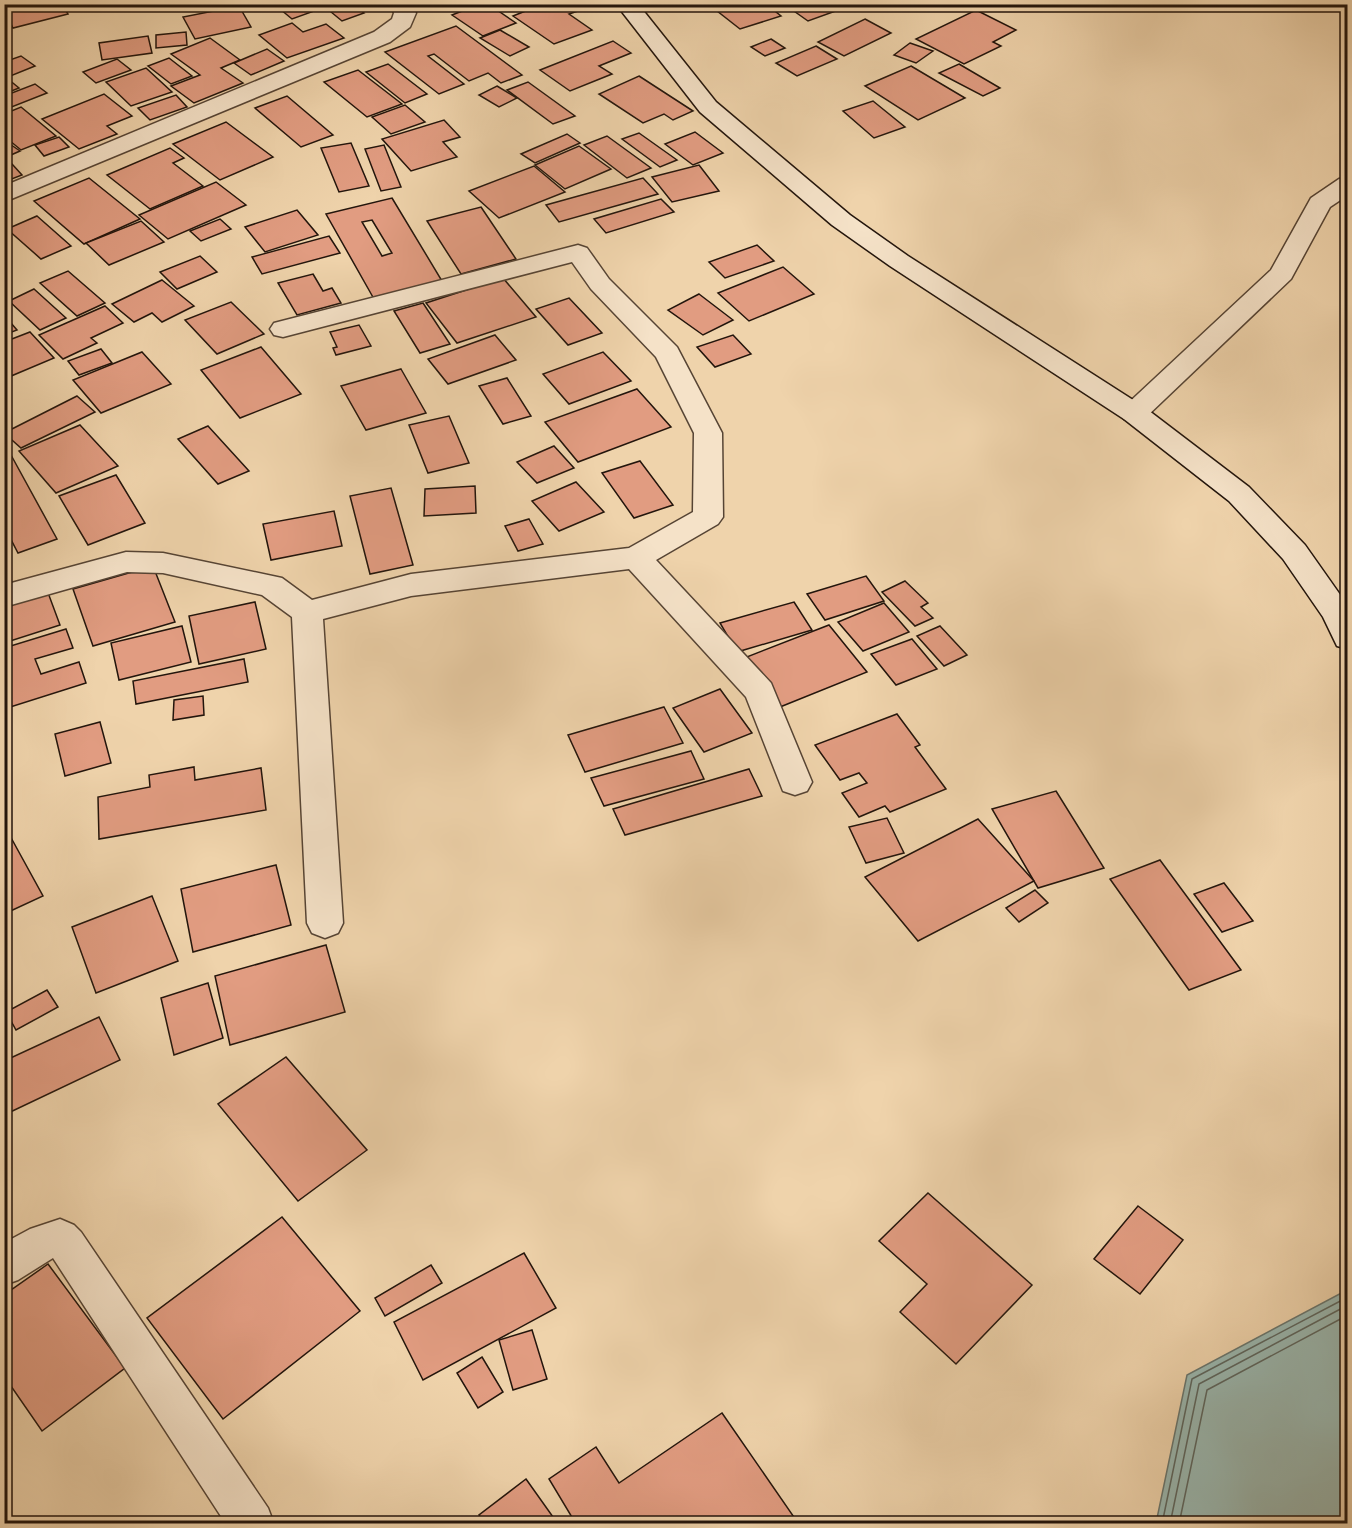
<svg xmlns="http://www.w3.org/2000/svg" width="1352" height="1528" font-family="'Old Standard TT',serif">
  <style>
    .water { fill: #9ab7af; stroke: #6a766e; stroke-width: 1.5 }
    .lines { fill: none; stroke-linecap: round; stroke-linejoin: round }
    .shore { stroke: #5e665e; stroke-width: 1.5 }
    .building { fill: #e19c81; stroke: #23150c; stroke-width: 1.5; fill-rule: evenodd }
    .street-casing { stroke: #564434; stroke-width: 3 }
    .secondary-casing { stroke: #23150c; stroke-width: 3 }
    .street { fill: #f5e2c8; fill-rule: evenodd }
    .secondary { fill: #f5e2c8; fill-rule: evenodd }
  </style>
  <rect width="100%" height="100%" fill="#efd3ab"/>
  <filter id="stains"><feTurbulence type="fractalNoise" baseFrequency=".00333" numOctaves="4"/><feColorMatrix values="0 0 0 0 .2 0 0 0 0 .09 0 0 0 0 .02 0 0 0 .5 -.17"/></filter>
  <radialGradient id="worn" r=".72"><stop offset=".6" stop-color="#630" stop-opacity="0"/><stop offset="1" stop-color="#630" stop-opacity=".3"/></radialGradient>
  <path class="water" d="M1347 1290V1523H1156L1187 1375Z"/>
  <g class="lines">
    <g class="shore">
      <path d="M1162 1524 1192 1379 1348 1297"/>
      <path d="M1170 1524 1199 1384 1348 1305"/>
      <path d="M1179 1524 1207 1390 1348 1315"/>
    </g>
  </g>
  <g class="building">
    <path d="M26 4H62L68 14 13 28 4 10Z"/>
    <path d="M274 4H353L364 13 342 21 325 7 292 19Z"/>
    <path d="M480 4H488L516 23 483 36 452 15Z"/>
    <path d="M543 4H572L581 10 569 14 592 30 554 44 513 16Z"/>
    <path d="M721 4H766L781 16 740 29 712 7Z"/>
    <path d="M784 4H855L808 21Z"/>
    <path d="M239 6 251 27 195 39 183 17Z"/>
    <path d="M976 10 1016 30 993 42 1001 46 964 64 916 39Z"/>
    <path d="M865 19 891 33 844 56 818 42Z"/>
    <path d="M292 23 303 32 326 24 344 38 287 58 259 35Z"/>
    <path d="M456 26 522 75 501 83 488 73 469 81 434 54 428 56 464 84 439 94 385 52Z"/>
    <path d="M500 30 529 47 510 56 480 38Z"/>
    <path d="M186 32 187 45 156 48V35Z"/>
    <path d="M148 36 152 53 102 60 99 43Z"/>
    <path d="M210 38 240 60 221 68 243 83 194 103 171 86 200 75 171 54Z"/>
    <path d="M771 39 785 48 765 56 751 47Z"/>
    <path d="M613 41 631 53 599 66 612 74 570 91 540 70Z"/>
    <path d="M910 43 933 51 916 63 894 55Z"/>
    <path d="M816 46 837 59 797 76 776 63Z"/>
    <path d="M267 49 284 61 251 75 234 63Z"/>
    <path d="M21 56 35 66 8 77 4 74V62Z"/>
    <path d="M169 58 192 76 171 84 148 66Z"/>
    <path d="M117 59 131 70 96 83 83 72Z"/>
    <path d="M388 64 427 94 405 103 366 72Z"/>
    <path d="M959 64 1000 88 983 96 939 73Z"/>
    <path d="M911 66 965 98 918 120 865 86Z"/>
    <path d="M146 68 172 92 131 106 106 82Z"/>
    <path d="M358 70 402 104 367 117 324 82Z"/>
    <path d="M639 76 693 111 673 120 664 114 643 123 599 94Z"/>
    <path d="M8 79 19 88 4 94V81Z"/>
    <path d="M528 82 575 116 553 124 507 90Z"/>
    <path d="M35 84 47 93 4 110V96Z"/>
    <path d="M497 86 517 98 499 107 479 95Z"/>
    <path d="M104 94 132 116 107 126 117 134 79 149 42 119Z"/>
    <path d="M176 95 187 107 150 120 138 108Z"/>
    <path d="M287 96 333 135 301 147 255 108Z"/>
    <path d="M873 101 905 127 874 138 843 111Z"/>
    <path d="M405 105 425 122 391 134 372 117Z"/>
    <path d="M21 107 56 136 21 150 4 136V114Z"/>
    <path d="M444 120 460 137 443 142 457 157 411 171 382 139Z"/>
    <path d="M226 122 273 157 220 180 173 144Z"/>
    <path d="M695 132 723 153 693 165 665 144Z"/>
    <path d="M639 133 677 160 660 167 622 139Z"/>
    <path d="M567 134 580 143 535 163 521 154Z"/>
    <path d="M607 136 651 168 627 178 584 145Z"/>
    <path d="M59 137 69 147 44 156 35 145Z"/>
    <path d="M4 140 20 151 4 158Z"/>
    <path d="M351 143 369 186 339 192 321 148Z"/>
    <path d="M384 145 401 187 381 191 365 149Z"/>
    <path d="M579 146 611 169 565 189 535 165Z"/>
    <path d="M170 148 184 158 173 163 203 186 150 209 107 175Z"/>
    <path d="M12 164 22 175 4 182V166Z"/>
    <path d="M699 165 719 191 672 202 652 177Z"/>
    <path d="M534 166 565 192 499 218 469 191Z"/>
    <path d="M89 178 140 219 84 244 34 201Z"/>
    <path d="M643 178 658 194 559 222 546 205Z"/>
    <path d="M216 182 246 205 168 239 139 215Z"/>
    <path d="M392 198 442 281 374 299 326 214ZM372 220 392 253 382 256 362 222Z"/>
    <path d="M661 199 674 212 606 233 594 219Z"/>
    <path d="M481 207 516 259 461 274 427 221Z"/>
    <path d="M297 210 318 235 265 252 245 227Z"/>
    <path d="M37 216 71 246 41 259 7 229Z"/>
    <path d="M220 219 231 229 201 241 190 231Z"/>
    <path d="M141 221 164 242 109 265 86 243Z"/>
    <path d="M329 236 340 253 262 274 252 257Z"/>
    <path d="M757 245 774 261 725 278 709 262Z"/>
    <path d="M200 256 217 272 177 289 160 272Z"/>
    <path d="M783 267 814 294 749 321 718 293Z"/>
    <path d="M68 271 105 303 77 316 40 283Z"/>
    <path d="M313 274 323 291 332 288 341 303 297 315 278 283Z"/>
    <path d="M503 278 536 317 457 343 426 303Z"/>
    <path d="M162 280 194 306 162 322 152 313 134 322 112 304Z"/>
    <path d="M34 289 66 318 40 330 9 301Z"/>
    <path d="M699 294 733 320 703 335 668 310Z"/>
    <path d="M569 298 602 333 568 345 536 309Z"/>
    <path d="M231 302 264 334 217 354 185 320Z"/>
    <path d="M423 303 450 344 420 353 394 311Z"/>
    <path d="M105 306 123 323 91 338 97 343 63 359 39 335Z"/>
    <path d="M4 315 17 330 4 335Z"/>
    <path d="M359 325 371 346 336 355 333 348 337 347 330 332Z"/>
    <path d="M30 332 54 358 4 379V342Z"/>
    <path d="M495 335 516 360 448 384 428 359Z"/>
    <path d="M733 335 751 354 715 367 697 347Z"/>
    <path d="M261 347 301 394 240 418 201 370Z"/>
    <path d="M101 349 112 363 79 375 68 361Z"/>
    <path d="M142 352 171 384 101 413 73 380Z"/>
    <path d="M603 352 631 381 569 404 543 374Z"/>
    <path d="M401 369 426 413 366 430 341 386Z"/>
    <path d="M507 378 531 416 503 424 479 386Z"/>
    <path d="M637 389 671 427 578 462 545 422Z"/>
    <path d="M77 396 95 412 21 448 4 433Z"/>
    <path d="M449 416 469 463 428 473 409 425Z"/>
    <path d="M80 425 118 466 56 493 19 451Z"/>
    <path d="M208 426 249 471 218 484 178 439Z"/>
    <path d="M554 446 574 468 537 483 517 462Z"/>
    <path d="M11 455 57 539 18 553 4 526V458Z"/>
    <path d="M640 461 673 505 634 518 602 473Z"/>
    <path d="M116 475 145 523 88 545 59 496Z"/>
    <path d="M576 482 604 512 559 531 532 501Z"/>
    <path d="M475 486 476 513 424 516 425 489Z"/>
    <path d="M391 488 413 565 370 574 350 496Z"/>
    <path d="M334 511 342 546 271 560 263 524Z"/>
    <path d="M529 519 543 544 518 551 505 526Z"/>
    <path d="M153 566 175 622 93 646 73 589Z"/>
    <path d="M866 576 884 601 825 620 807 594Z"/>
    <path d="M905 581 928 603 921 607 933 618 915 626 882 592Z"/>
    <path d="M47 590 60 625 4 643V603Z"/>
    <path d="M255 602 266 649 199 664 189 616Z"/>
    <path d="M794 602 812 630 737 652 720 623Z"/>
    <path d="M884 603 909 632 863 651 838 622Z"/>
    <path d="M829 625 867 672 775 709 739 660Z"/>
    <path d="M182 626 191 662 119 680 111 643Z"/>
    <path d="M940 626 967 655 944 666 917 636Z"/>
    <path d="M66 629 73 648 35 659 41 674 79 662 86 683 4 709V648Z"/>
    <path d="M912 639 937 669 896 685 871 654Z"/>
    <path d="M244 659 248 682 136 704 133 681Z"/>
    <path d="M720 689 752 733 704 752 673 708Z"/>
    <path d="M203 696 204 715 173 720 174 700Z"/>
    <path d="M664 707 683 743 585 772 568 735Z"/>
    <path d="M897 714 920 745 915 747 946 789 890 812 885 806 859 817 842 793 867 783 859 773 840 780 815 745Z"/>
    <path d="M100 722 111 763 65 776 55 734Z"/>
    <path d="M691 751 704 779 604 806 591 778Z"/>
    <path d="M194 767 195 780 261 768 266 810 99 839 98 797 150 787 149 775Z"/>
    <path d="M749 769 762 796 625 835 613 809Z"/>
    <path d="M1056 791 1104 868 1038 888 992 809Z"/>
    <path d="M887 818 904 853 866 863 849 827Z"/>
    <path d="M978 819 1034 881 918 941 865 877Z"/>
    <path d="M9 834 43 896 4 914V837Z"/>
    <path d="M1160 860 1241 970 1189 990 1110 879Z"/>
    <path d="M276 865 291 925 193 952 181 889Z"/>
    <path d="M1224 883 1253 921 1222 932 1194 894Z"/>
    <path d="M1035 890 1048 903 1019 922 1006 908Z"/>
    <path d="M152 896 178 961 96 993 72 927Z"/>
    <path d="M326 945 345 1012 230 1045 215 976Z"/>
    <path d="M208 983 223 1038 174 1055 161 998Z"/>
    <path d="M47 990 58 1007 16 1030 6 1012Z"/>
    <path d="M99 1017 120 1060 4 1115V1061Z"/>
    <path d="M286 1057 367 1150 298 1201 218 1104Z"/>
    <path d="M928 1193 1032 1285 956 1364 900 1312 927 1284 879 1241Z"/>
    <path d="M1138 1206 1183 1240 1140 1294 1094 1259Z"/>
    <path d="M282 1217 360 1311 223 1419 147 1318Z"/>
    <path d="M524 1253 556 1308 423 1380 394 1322Z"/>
    <path d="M48 1264 125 1368 42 1431 4 1376V1295Z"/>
    <path d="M431 1265 442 1283 385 1316 375 1298Z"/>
    <path d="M532 1330 547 1379 513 1390 499 1340Z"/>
    <path d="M482 1357 503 1392 478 1408 457 1373Z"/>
    <path d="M722 1413 796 1520 791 1524H576L549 1479 596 1447 619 1483Z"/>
    <path d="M526 1479 558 1524H485L479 1515Z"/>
  </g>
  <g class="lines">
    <g class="street-casing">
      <g id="street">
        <path d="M390 4H411L416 13 410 27 390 42 4 202V186L374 32 392 19 394 13Z"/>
        <path d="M1348 177V195L1330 207 1291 279 1144 419 1134 422 1124 419 1120 413 1124 407 1271 270 1311 198 1339 179Z"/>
        <path d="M578 245 587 248 609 279 677 347 722 433 723 517 718 524 656 560 771 683 812 782 807 791 795 795 783 791 746 697 629 569 411 596 323 619 343 923 338 933 325 938 312 933 307 923 292 617 262 595 163 573 127 572 4 607V585L126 552 163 553 282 578 312 600 411 574 629 548 693 512 694 433 656 357 591 289 572 262 283 337 274 335 270 329 274 323Z"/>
        <path d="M60 1219 74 1225 81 1232 268 1508 274 1524H226L53 1258 18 1280 4 1285V1243L30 1229Z"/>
      </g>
    </g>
    <g class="secondary-casing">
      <path id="secondary" d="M616 4H638L716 102 850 215 908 256 1144 407 1249 487 1305 545 1348 606V649L1337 646 1323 617 1283 559 1229 501 1124 419 890 266 832 225 700 112Z"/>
    </g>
    <use href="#street" class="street"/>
    <use href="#secondary" class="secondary"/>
  </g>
  <rect width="1352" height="1528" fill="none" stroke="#efd3ab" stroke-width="24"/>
  <rect x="6" y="6" width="1340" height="1516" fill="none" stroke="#23150c" stroke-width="3"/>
  <rect x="12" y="12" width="1328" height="1504" fill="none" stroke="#23150c" stroke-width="1.5"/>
  <rect width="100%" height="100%" filter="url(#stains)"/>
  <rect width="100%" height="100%" fill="url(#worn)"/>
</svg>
